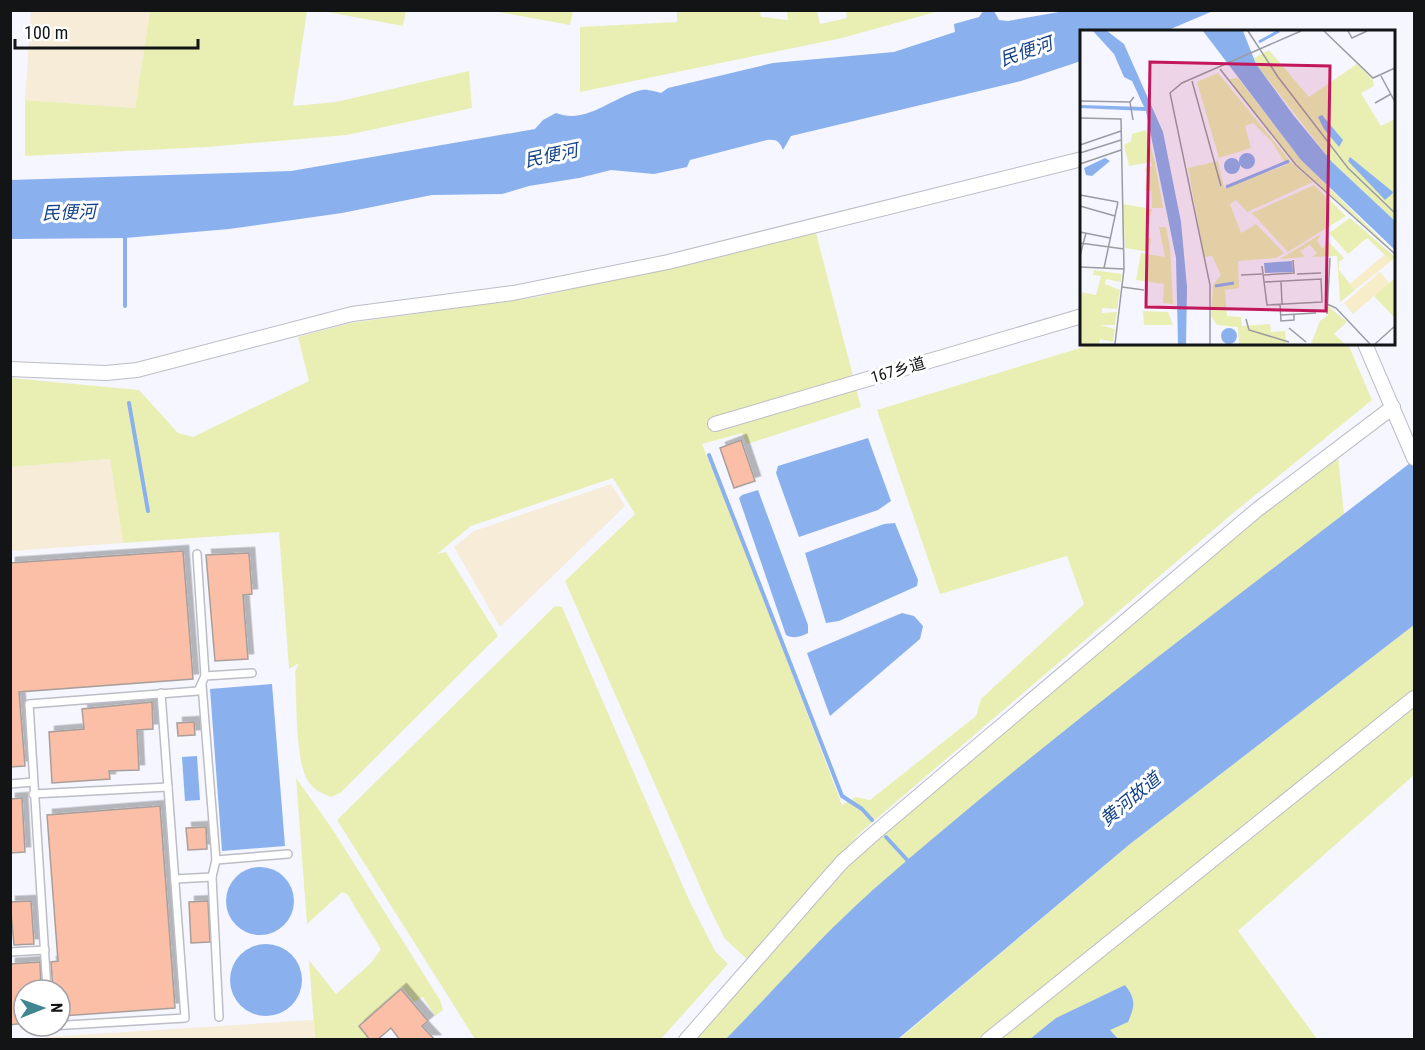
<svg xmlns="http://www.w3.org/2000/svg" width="1425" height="1050" font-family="'Roboto Condensed','Noto Sans SC',sans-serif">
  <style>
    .industrial { fill: #f6ecd7 }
    .green { fill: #e9efb3 }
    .water { fill: #8ab1ee }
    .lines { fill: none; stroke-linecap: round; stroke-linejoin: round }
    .stream { stroke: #8ab1ee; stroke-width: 4 }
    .building { fill: #fbbea6; stroke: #a89f9c; stroke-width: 1.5; filter: url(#shadow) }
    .service-casing { stroke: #bcbdc5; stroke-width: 10 }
    .minor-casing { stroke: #bcbdc5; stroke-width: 16 }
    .service { stroke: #fff; stroke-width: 7 }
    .minor { stroke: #fff; stroke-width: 14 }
    .labels { text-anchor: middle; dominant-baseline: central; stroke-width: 6; stroke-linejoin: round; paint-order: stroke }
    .street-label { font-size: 16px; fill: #131416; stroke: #fff }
    .water-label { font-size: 18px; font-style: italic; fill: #15438a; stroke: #fff }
    .inset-river { fill: none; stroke: #8ab1ee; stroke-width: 3 }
    .inset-road { fill: none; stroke: #9b9ca2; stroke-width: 1.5 }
    .view { fill: #c2185b; fill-opacity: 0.15; stroke: #c2185b; stroke-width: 3 }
    .inset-edge { fill: none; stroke: #131416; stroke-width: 3 }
  </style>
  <defs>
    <filter id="shadow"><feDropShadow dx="5.5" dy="-5.5" stdDeviation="0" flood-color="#0004"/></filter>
  </defs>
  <rect width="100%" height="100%" fill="#f5f6ff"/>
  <g class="industrial">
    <path d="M31 11H150L135 108 25 100Z"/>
    <path d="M110 459 123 543 11 551V467Z"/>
    <path d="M611 484 625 506 500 627 454 547 474 531Z"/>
    <path d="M313 1020 315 1039 46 1040V1037Z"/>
  </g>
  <g class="green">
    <path d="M150 11H307L293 106 336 102 469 71 472 108 347 135 207 147 25 156V100L135 108Z"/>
    <path d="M322 11V10L406 11 403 26Z"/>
    <path d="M493 11H573L570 25Z"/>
    <path d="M677 11H760L761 17 788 20 787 11H817L820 24 847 18 846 11H939L842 38 580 92V27L677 22Z"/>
    <path d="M816 233 861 407 747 444 742 433 702 444 737 528 842 805 856 797 870 800 976 716 981 699 1084 604 1067 556 940 594 877 410 1093 344H1348L1372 400 1232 514 861 832 747 959 725 939 710 909 565 581 635 514 613 478 471 526 437 554 446 552 498 636 340 793 331 797C321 793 314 790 308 781 295 762 297 698 295 672L299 663 289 669 279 532 123 543 110 459 11 467V378L139 390 178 433 193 437 309 381 298 337 350 323 537 297Z"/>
    <path d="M1338 456 1344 514 874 890 728 1039 695 1040 852 861 1247 526Z"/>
    <path d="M555 606 562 607 689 900 715 951 728 964 661 1039H475L337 820Z"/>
    <path d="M1414 625V775L1238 931 1317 1039 898 1040 1130 844Z"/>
    <path d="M296 778 331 827 440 1000 443 1010 435 1016 423 997 414 1002 402 987 359 1026 370 1039H315L309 960 336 994 370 964 381 949 347 894 342 892 307 924Z"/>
  </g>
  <g class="water">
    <path d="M984 10 994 11 999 20 1008 21 1065 11H1213L1166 31 1082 32 1081 61 1021 81 791 136 783 150C780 142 777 139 767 140L690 160 687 167 654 174 611 170 579 178 529 186 502 194 432 195 342 213 229 229 125 238 11 239V180L291 171 535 129 543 120 556 113C587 125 613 96 642 90 648 89 656 92 661 93L668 88 773 63 894 52 955 32 954 24 979 17Z"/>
    <path d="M868 438 891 501 878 510 799 537 776 473 778 466Z"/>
    <path d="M1414 460V625L1130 844 898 1039 725 1040C775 989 822 935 875 888 1048 737 1233 600 1414 460Z"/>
    <path d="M758 490 808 625V633C800 637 794 639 786 635L742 507 739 498 742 495Z"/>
    <path d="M895 523 918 580 917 586 839 621 826 623 805 553 884 524Z"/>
    <path d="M902 613 914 616 923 626 920 639 830 716 807 653Z"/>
    <path d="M272 684 285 846 222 851 210 689Z"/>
    <path d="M197 756 200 800 185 801 182 757Z"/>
    <circle cx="260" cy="901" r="34"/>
    <circle cx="266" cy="980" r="36"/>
    <path d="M1125 985C1136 999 1135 1006 1128 1022L1110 1030 1118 1039H1030L1056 1018Z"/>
  </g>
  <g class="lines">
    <g class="stream">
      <path d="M125 306V235"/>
      <path d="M129 403 148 511"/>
      <path d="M709 455 842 796 862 809 872 820"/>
      <path d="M886 837 910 863"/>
    </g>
  </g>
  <g class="building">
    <path d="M741 440 755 481 734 488 720 448Z"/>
    <path d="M183 551 193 679 19 692 25 766 10 767V563Z"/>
    <path d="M249 553 252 594 243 595 248 659 215 661 206 555Z"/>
    <path d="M152 702 153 729 137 730 139 770 109 771 110 779 52 783 49 732 84 729 82 709Z"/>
    <path d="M194 722 195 735 178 736 177 723Z"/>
    <path d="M22 798 25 852 10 853V799Z"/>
    <path d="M160 806 175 1008 62 1016 60 990H53L51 962 58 961 47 815Z"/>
    <path d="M206 827 207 849 188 850 186 828Z"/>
    <path d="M31 901 34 944 14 945 10 902Z"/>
    <path d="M208 901 210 942 191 943 189 902Z"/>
    <path d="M40 962 41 990H24V1023L10 1025V964Z"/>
    <path d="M401 989 428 1021 422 1026 435 1040H400L391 1028 377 1040H370L359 1026Z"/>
  </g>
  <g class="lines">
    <g class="service-casing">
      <g id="service">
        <path d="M197 554 205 676"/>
        <path d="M202 685 216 860 288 854"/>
        <path d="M10 784 33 782"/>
        <path d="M33 794 168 787"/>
        <path d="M212 877 219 1017"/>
        <path d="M175 879 212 877 216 860"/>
        <path d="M10 952 45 950"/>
        <path d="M47 990 29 704 198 691 205 676 252 673"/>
        <path d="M50 1026 185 1018 161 693"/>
      </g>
    </g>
    <g class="minor-casing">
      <g id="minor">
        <path d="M1365 344 1414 458"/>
        <path d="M10 369 106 373 137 370 352 314 513 293 668 262 1082 159"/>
        <path d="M715 424 1082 316"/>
        <path d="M686 1040 842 862 870 837 1258 509 1393 407"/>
        <path d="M988 1040 1414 698"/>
      </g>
    </g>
    <use href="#service" class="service"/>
    <use href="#minor" class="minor"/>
  </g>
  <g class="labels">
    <g class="street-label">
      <text transform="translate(898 370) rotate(-16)">167乡道</text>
    </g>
    <g class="water-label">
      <text transform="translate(1026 51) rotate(-19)">民便河</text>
      <text transform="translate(551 155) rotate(-12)">民便河</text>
      <text transform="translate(69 212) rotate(-2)">民便河</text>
      <text transform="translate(1130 799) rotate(-40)">黄河故道</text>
    </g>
  </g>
  <g transform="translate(1080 30)">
    <rect width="315" height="315" fill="#f5f6ff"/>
    <path d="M189 20 229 67 277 34 293 50 294 56 281 63 288 75 301 96 315 89V191L252 132 176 34 174 28ZM138 43 211 132 233 152 167 182 156 170 150 174 161 203 176 194 204 223 196 228 158 231 159 258 145 260 147 286 161 287 162 296 190 294 191 302 205 301 206 314H159L158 297 137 295 131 286 133 255 141 245 132 226 124 227 108 138 138 131 144 158 206 135 192 112 173 93 165 96 171 118 139 128 117 52ZM158 48 221 130 315 223 216 134 148 49ZM66 100 75 133 83 178H72L71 161H65L66 147 71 142 66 143 65 138 72 136 71 132 49 136 44 115 51 111 52 104ZM234 155 266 186 208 222 172 183ZM43 174 72 179 66 207 71 208 69 222 45 218ZM270 188 315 227 311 231 287 208 268 224 249 203ZM79 197H86L90 218 93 274 83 273 84 254 56 250 61 223 85 227ZM241 204 237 211 243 219 247 210 264 228 259 232V240L275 260 260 272 257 226 232 227 237 223 230 215 220 221 225 227 200 229ZM14 240 41 244V252L26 249 25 254 40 260 37 279 22 278V283L37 282 35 295H20L35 299 33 312 20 309 19 314H0V262L16 265 21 246 13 245ZM315 248V288L294 266ZM248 276 267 292 254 304 265 314H231L240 291 248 285ZM63 281 88 282 93 295H64Z" fill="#e9efb3"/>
    <path d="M305 224 311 231 275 260 270 254ZM300 242 309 253 273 284 264 273Z" fill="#f7edc8"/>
    <path d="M13 1H27L44 14 83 102 101 192 107 257 106 314H98L96 228 66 81 0 78V75L64 77 52 51 44 47 34 24ZM123 1H163L176 34 214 86 252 132 315 191V220L221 130ZM242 85 263 110 259 117 244 99 238 87ZM159 131a8 8 0 1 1 16 0a8 8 0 1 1-16 0ZM270 127 313 162 312 164 305 170 268 131ZM144 136a8 8 0 1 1 16 0a8 8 0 1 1-16 0ZM25 128 30 131 12 146 6 145 4 138ZM212 231 213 242 185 243 184 233ZM141 306a8 8 0 1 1 16 0a8 8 0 1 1-16 0Z" fill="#8ab1ee"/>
    <path class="inset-river" d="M179 12 199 1M146 157 209 131M135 256 154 253"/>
    <path class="inset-road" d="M168 1 198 47 268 138 315 183M244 1 293 48 315 38M268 1 272 8 287 1M140 39 216 135 315 224M301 46 315 72M112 51 141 156M0 71 50 72 54 67M50 72 53 90M295 73 311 64M0 88 41 89 44 239 35 314M0 115 41 101M0 123 41 110M0 134 41 120M0 165 38 172M0 176 35 186M0 202 30 208M0 213 44 219M0 226 6 203M182 236 187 275 242 272 241 249 185 252M0 237 44 239M24 238 38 172M217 244 241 243M161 245 182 244M184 245 214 243 213 230M201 251 202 274M42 257 64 260M200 274 201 291 214 290V284M247 274 256 278 290 314M247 284 250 228M201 285 236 283M166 289 169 300 209 312M209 298 226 312M130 314V255L90 63 102 53 221 1M295 314 315 296"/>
    <path class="view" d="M70 32 250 36 246 281 66 277Z"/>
    <rect width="315" height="315" class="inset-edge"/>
  </g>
  <rect width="1425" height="1050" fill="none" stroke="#131416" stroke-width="24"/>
  <g transform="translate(42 1008) rotate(89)"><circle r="28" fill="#ffffff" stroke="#a1a1a2" stroke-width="1.5"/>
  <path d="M0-4.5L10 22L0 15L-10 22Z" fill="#408691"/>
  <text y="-9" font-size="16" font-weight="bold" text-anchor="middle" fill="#131416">N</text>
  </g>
  <path d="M15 39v9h183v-9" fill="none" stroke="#131416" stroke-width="3"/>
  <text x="24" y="39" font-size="18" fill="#131416" stroke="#ffffff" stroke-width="4.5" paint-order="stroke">100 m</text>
</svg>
